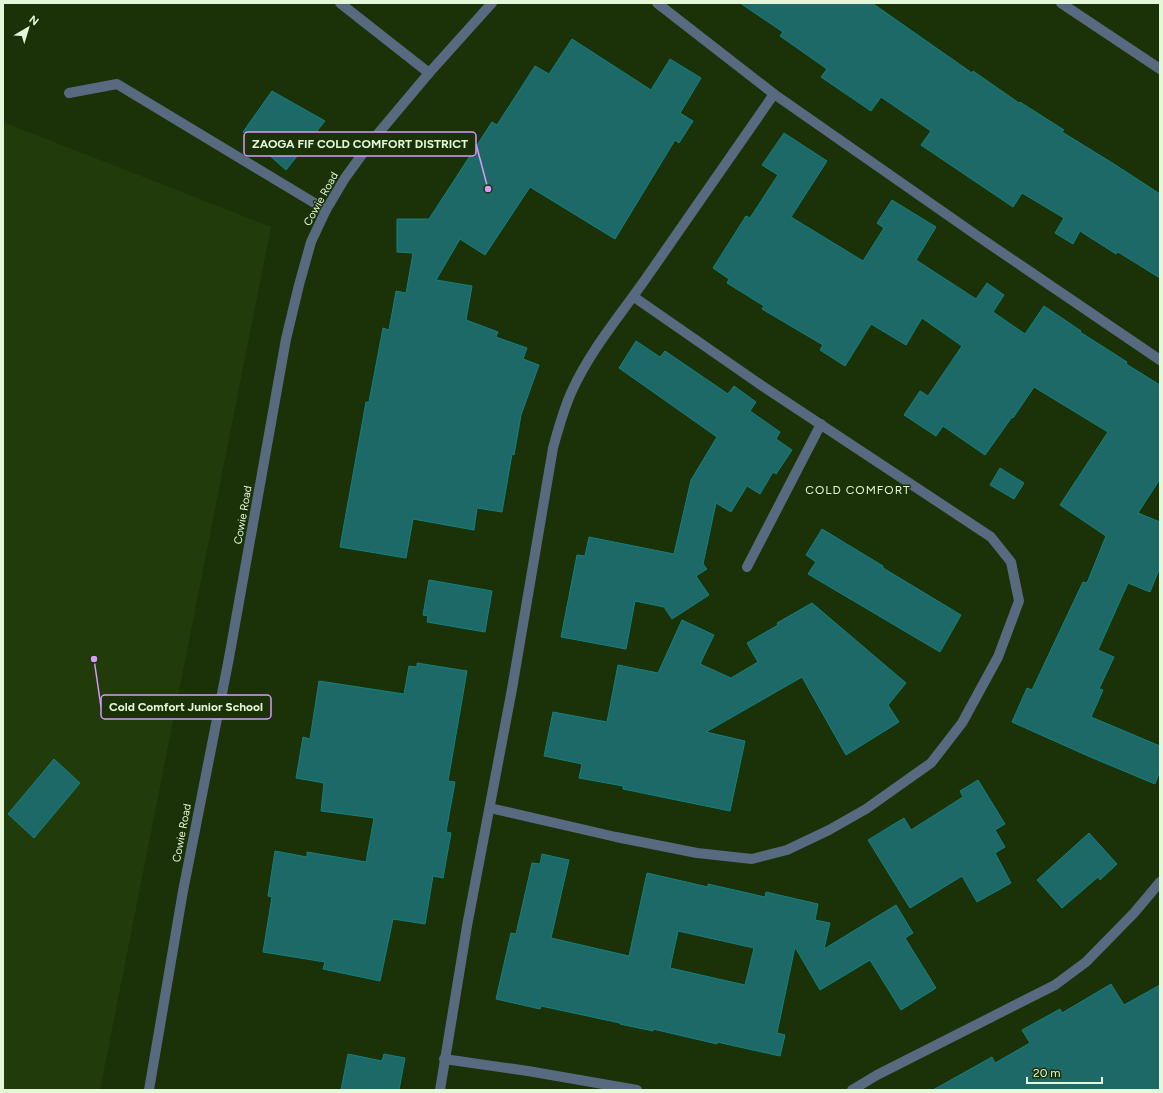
<svg xmlns="http://www.w3.org/2000/svg" width="1163" height="1093" font-family="Figtree,sans-serif">
  <style>
    .built { fill: #223b0a }
    .building { fill: #1c6967; stroke: #14817f; fill-rule: evenodd }
    .lines { fill: none; stroke-linecap: round; stroke-linejoin: round }
    .street { stroke: #586a80; stroke-width: 10 }
    .labels { text-anchor: middle; dominant-baseline: central; stroke-width: 3; stroke-linejoin: round; paint-order: stroke }
    .street-label { font-size: 11px; fill: #e4f7d9; stroke: #1b3107 }
    .neighbourhood-label { font-size: 12px; letter-spacing: 1px; fill: #e4f7d9; stroke: #1b3107 }
    .leader { fill: none; stroke: #d89bf8; stroke-width: 1.5 }
    .callout-dot { fill: #d89bf8; stroke: #1b3107; stroke-width: 1.5 }
    .callout { fill: #1b3107; stroke: #d89bf8; stroke-width: 1.5 }
    .callout-label { font-size: 12px; text-anchor: middle; font-weight: bold; fill: #e4f7d9 }
  </style>
  <rect width="100%" height="100%" fill="#1b3107"/>
  <path class="built" d="M3 122 271 227 100 1090H3Z"/>
  <g class="building">
    <path d="M740 3H872L972 73 973 71 1019 103 1020 102 1064 130 1062 132 1114 164 1160 194V278L1118 252 1116 254 1080 231 1073 244 1055 233 1064 218 1022 193 1013 207 921 145 931 131 881 97 871 111 821 77 827 69 780 36 783 32Z"/>
    <path d="M572 39 651 90 670 59 701 78 680 113 693 121 679 143 675 140 615 239 530 187 485 255 460 239 436 280 472 286 466 320 498 332 496 337 527 348 523 359 539 365 521 415 514 455 512 454 502 512 477 508 474 530 413 519 406 558 340 547 366 402H369L383 328 389 330 396 291 406 293 413 253 397 252V219H429L492 122 497 125 535 66 549 74Z"/>
    <path d="M272 91 325 121 286 170 243 132Z"/>
    <path d="M784 133 827 161 791 217 863 261 884 228 877 223 892 200 936 227 916 260 976 299 987 283 1004 295 993 312 1025 334 1044 306 1081 331 1080 332 1127 362 1126 364 1160 385V479L1138 513 1160 522V567L1150 592 1128 583 1098 650 1114 657 1099 689 1103 690 1091 717 1160 746V771L1155 784 1088 756 1012 722 1027 688 1032 690 1083 582 1087 583 1106 536 1060 505 1108 432 1034 387 1013 418 1012 417 985 455 943 426 936 436 904 415 920 391 928 396 962 346 922 318 906 345 871 324 845 366 820 350 823 345 762 309 764 306 727 283 729 279 713 268 746 216 750 218 778 175 762 165Z"/>
    <path d="M636 341 660 357 665 351 728 394 734 386 756 402 750 411 780 432 776 439 792 450 776 474 773 472 760 494 747 486 731 512 716 503 703 564 707 569 696 576 709 595 672 619 664 607 635 601 626 649 561 637 577 555 585 556 589 537 674 554 691 480 717 437 619 368Z"/>
    <path d="M1000 468 1024 483 1014 499 990 485Z"/>
    <path d="M822 529 883 566V568L961 615 940 652 808 574 816 562 806 555Z"/>
    <path d="M429 580 492 591 485 632 427 622 428 616 423 615Z"/>
    <path d="M812 603 906 683 888 705 899 722 846 755 802 677 706 732 745 741 730 811 623 789V786L579 778 582 764 544 756 553 712 607 722 618 665 658 673 682 620 714 635 700 664 731 678 758 662 747 643 778 625 777 623Z"/>
    <path d="M417 663 467 671 448 781 455 782 446 832 451 833 443 878 433 876 425 924 393 919 380 981 323 969 325 962 263 952 272 897 268 896 275 851 307 857V852L366 862 374 818 321 811 324 783 296 778 303 737 310 739 319 681 404 694 409 666 417 667Z"/>
    <path d="M54 759 80 783 34 838 8 814Z"/>
    <path d="M978 780 1005 824 995 830 1005 847 995 853 1011 883 977 902 962 876 910 908 868 840 904 818 911 830 963 797 960 791Z"/>
    <path d="M1089 833 1117 864 1100 880 1098 877 1062 908 1037 880Z"/>
    <path d="M542 854 569 860 551 938 629 956 647 873 708 887V884L765 897 766 892 818 904 815 920 830 923 824 949 896 905 913 933 905 938 936 988 901 1010 870 960 820 990 795 947 777 1033 785 1035 780 1056 717 1042V1044L653 1029V1031L620 1024V1023L541 1006 540 1009 496 999 511 933 516 934 532 863 540 864ZM678 931 754 948 745 985 670 968Z"/>
    <path d="M1111 984 1124 1005 1160 985V1090H933L992 1057 995 1063 1030 1043 1022 1030 1060 1009 1062 1013Z"/>
    <path d="M348 1054 382 1061 384 1054 405 1058 399 1090H341Z"/>
  </g>
  <g class="lines">
    <g class="street">
      <path d="M340 3 429 73"/>
      <path d="M657 3 774 94 979 237 1160 360"/>
      <path d="M1061 3 1160 69"/>
      <path d="M69 93 117 84 326 210"/>
      <path d="M747 567 821 424"/>
      <path d="M490 808 616 837 697 853 752 859 787 850 829 830 866 809 931 763 962 723 998 657 1019 601 1011 562 991 537 758 383 634 297"/>
      <path d="M444 1059 528 1071 637 1090"/>
      <path d="M149 1090 183 891 229 658 286 339 299 285 311 242 326 210 345 178 371 142 429 73 492 3"/>
      <path d="M440 1090 467 926 512 689 553 448C558 430 563 411 571 393 590 350 622 313 649 274 691 214 732 154 774 94"/>
      <path d="M852 1090 877 1075 1055 985 1086 962 1134 913 1160 882"/>
    </g>
  </g>
  <g class="labels">
    <g class="street-label">
      <text transform="translate(321 199) rotate(-61)">Cowie Road</text>
      <text transform="translate(243 515) rotate(-80)">Cowie Road</text>
      <text transform="translate(182 833) rotate(-79)">Cowie Road</text>
    </g>
    <g class="neighbourhood-label">
      <text x="858" y="490">COLD COMFORT</text>
    </g>
  </g>
  <path class="leader" d="M488 189L476 144M94 659L101 707"/>
  <g class="callout-dot">
    <circle cx="488" cy="189" r="4"/>
    <circle cx="94" cy="659" r="4"/>
  </g>
  <g class="callout">
    <rect x="244" y="132" width="232" height="24" rx="4"/>
    <rect x="101" y="695" width="170" height="24" rx="4"/>
  </g>
  <g class="callout-label">
    <text x="360" y="148">ZAOGA FIF COLD COMFORT DISTRICT</text>
    <text x="186" y="711">Cold Comfort Junior School</text>
  </g>
  <rect width="1163" height="1093" fill="none" stroke="#e4f7d9" stroke-width="8"/>
  <g transform="translate(28 28) rotate(38)" stroke="#1b3107" stroke-width="3" paint-order="stroke">
  <path d="M0-3L7 15L0 10L-7 15Z" fill="#e4f7d9"/>
  <text y="-6" font-size="11" font-weight="bold" text-anchor="middle" fill="#e4f7d9">N</text>
  </g>
  <path d="M1027 1077v6h75v-6" fill="none" stroke="#e4f7d9" stroke-width="2"/>
  <text x="1033" y="1077" font-size="12" fill="#e4f7d9" stroke="#1b3107" stroke-width="3" paint-order="stroke">20 m</text>
</svg>
